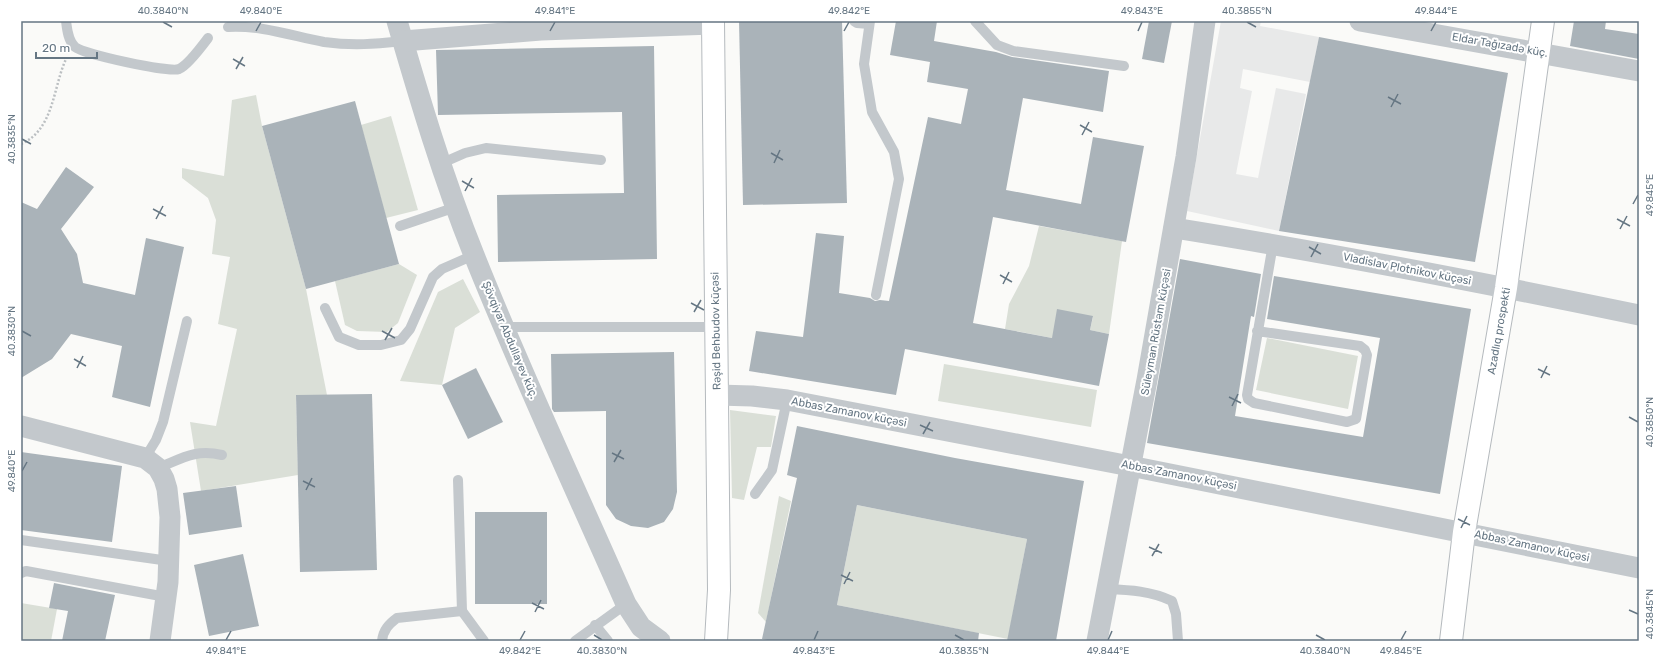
<svg xmlns="http://www.w3.org/2000/svg" width="1660" height="662" font-family="Rubik,sans-serif">
  <style>
    .built { fill: #e8e9e9 }
    .green { fill: #dadfd7 }
    .building { fill: #aab3b9 }
    .lines { fill: none; stroke-linecap: round; stroke-linejoin: round }
    .primary-casing { stroke: #b5babe; stroke-width: 24 }
    .path { stroke: #bbbfc2; stroke-width: 2.5; stroke-dasharray: 2 2; stroke-linecap: butt }
    .service { stroke: #c3c8cc; stroke-width: 10 }
    .minor { stroke: #c3c8cc; stroke-width: 21 }
    .primary { stroke: #fff; stroke-width: 22 }
    .ticks { fill: none; stroke: #657683; stroke-width: 1.5 }
    .labels { text-anchor: middle; dominant-baseline: central; stroke-width: 4; stroke-linejoin: round; paint-order: stroke }
    .street-label { font-size: 11px; fill: #657683; stroke: #fff }
    .neatline { fill: none; stroke: #657683; stroke-width: 1.5 }
    .ticks-label { font-size: 10px; text-anchor: middle; fill: #657683 }
  </style>
  <rect width="100%" height="100%" fill="#fafaf8"/>
  <path class="built" d="M1221 21H1261L1260 26 1319 37 1310 82 1243 69 1240 88 1252 91 1236 174 1258 178 1276 88 1306 94 1279 231 1187 211Z"/>
  <g class="green">
    <path d="M256 95 262 126 306 289 327 395 296 396 298 475 201 491 190 422 216 426 237 329 218 324 230 257 212 254 216 220 208 198 182 178V168L224 176 232 100Z"/>
    <path d="M391 116 418 210 386 218 361 125Z"/>
    <path d="M1039 226 1122 241 1109 334 1090 330 1093 317 1052 338 1005 329 1009 304 1029 266Z"/>
    <path d="M399 264 417 275 398 323 387 332 357 331 345 325 335 281Z"/>
    <path d="M463 279 480 312 455 328 442 385 400 381 438 292Z"/>
    <path d="M1267 338 1358 356 1348 409 1256 390Z"/>
    <path d="M944 364 1097 390 1091 427 938 401Z"/>
    <path d="M730 410 776 416 771 447H757L744 500 732 498Z"/>
    <path d="M779 496 791 501 766 622 758 613Z"/>
    <path d="M857 505 1027 539 1008 639 837 605Z"/>
    <path d="M21 603 57 609 51 641H21Z"/>
  </g>
  <g class="building">
    <path d="M739 21H842L847 203 743 205Z"/>
    <path d="M896 21H937L934 41 996 52 1012 57 1109 71 1103 112 1023 98 1006 190 1081 204 1093 137 1144 146 1126 242 993 217 973 323 1052 338 1057 309 1093 316 1090 330 1109 334 1099 386 905 349 896 395 749 371 756 331 803 337 816 233 844 236 839 293 870 298 875 301 880 300 889 301 928 117 961 124 968 89 927 82 930 62 890 55Z"/>
    <path d="M1149 21H1172L1164 63 1142 59Z"/>
    <path d="M1574 21H1606L1605 29 1639 34V59L1570 46Z"/>
    <path d="M1319 37 1508 73 1475 262 1279 231Z"/>
    <path d="M654 46 657 259 498 262 497 195 624 193 622 112 438 115 436 50Z"/>
    <path d="M355 101 399 264 306 289 262 126Z"/>
    <path d="M66 167 94 187 61 229 77 254 83 283 135 295 146 238 184 247 150 407 112 397 122 346 71 334 52 359 21 378V202L37 209Z"/>
    <path d="M1180 259 1261 274 1254 317 1251 316 1235 416 1363 437 1380 338 1267 319 1274 276 1471 309 1440 494 1147 443Z"/>
    <path d="M674 352 677 492 673 509 664 522 648 528 631 526 616 519 606 505V411L554 412 552 409 551 354Z"/>
    <path d="M476 368 503 422 468 439 442 385Z"/>
    <path d="M372 394 377 570 300 572 296 395Z"/>
    <path d="M797 426 955 458 1084 481 1056 641H1007L1027 539 857 505 837 605 979 633 978 641H773L762 639 797 478 787 475Z"/>
    <path d="M21 452 122 466 112 542 21 530Z"/>
    <path d="M236 486 242 527 189 535 183 493Z"/>
    <rect x="475" y="512" width="72" height="92"/>
    <path d="M243 554 259 626 209 636 194 565Z"/>
    <path d="M54 583 115 595 105 641H62L68 611 49 608Z"/>
  </g>
  <g class="lines">
    <g class="primary-casing">
      <g id="primary">
        <path d="M713 21 719 590 716 641"/>
        <path d="M1451 641 1464 532 1506 288 1543 21"/>
      </g>
    </g>
    <path class="path" d="M21 144C54 130 53 87 66 59"/>
    <g class="service">
      <path d="M66 21C67 29 68 41 75 47 83 54 169 73 179 69 188 65 202 46 208 38"/>
      <path d="M854 21 857 23 869 24"/>
      <path d="M870 21 864 64 872 112 894 152 899 179 876 295"/>
      <path d="M975 21 997 45 1013 51 1124 66"/>
      <path d="M228 27C261 25 292 36 324 42 354 46 374 44 403 41"/>
      <path d="M440 164 465 153 486 148 601 160"/>
      <path d="M400 226 456 207"/>
      <path d="M325 308 339 337 359 345H381L401 340 410 329 433 277 442 269 474 255"/>
      <path d="M504 327H716"/>
      <path d="M1257 331 1360 346 1365 350 1367 355 1356 419 1347 422 1254 403 1248 399 1247 395 1273 244"/>
      <path d="M145 458 156 440 163 422 187 321"/>
      <path d="M158 468C183 458 195 449 222 455"/>
      <path d="M458 480 462 611 484 641"/>
      <path d="M755 494 772 470 787 400"/>
      <path d="M21 540 169 561"/>
      <path d="M21 573 26 571 166 597"/>
      <path d="M1107 589C1130 590 1151 591 1172 601L1176 614 1178 641"/>
      <path d="M595 625 608 641"/>
      <path d="M382 641C383 630 389 624 397 618L462 611"/>
      <path d="M575 641 626 604"/>
    </g>
    <g class="minor">
      <path d="M397 21C420 100 443 178 474 255 521 373 575 488 626 604L641 627 660 641"/>
      <path d="M1360 21 1639 71"/>
      <path d="M403 41 541 30 713 24"/>
      <path d="M1174 228C1330 253 1485 283 1639 315"/>
      <path d="M717 395 752 396 787 400 1130 466 1639 568"/>
      <path d="M21 426 145 458 158 468 164 479 167 489 170 517 168 582 160 641"/>
      <path d="M1097 641 1147 380 1186 157 1205 21"/>
    </g>
    <use href="#primary" class="primary"/>
  </g>
  <path class="ticks" d="M163 22 172 27M1247 22 1256 27M256 31 261 22M550 31 555 22M844 31 849 22M1138 31 1142 22M1431 31 1436 22M233 59 245 66M236 69 243 57M1388 97 1401 104M1391 107 1398 94M1080 125 1092 132M1082 135 1089 122M22 139 31 144M771 153 783 160M774 163 780 150M462 181 474 188M465 191 472 178M1633 204 1638 195M153 209 166 216M156 219 163 206M1617 219 1630 226M1620 229 1627 216M1309 247 1321 254M1311 257 1318 244M1000 275 1012 282M1003 284 1009 272M691 303 704 310M694 312 701 300M22 331 31 336M382 331 395 338M385 340 392 328M74 359 86 366M77 368 83 356M1538 369 1550 375M1541 378 1547 366M1229 397 1241 403M1232 406 1238 394M1629 417 1638 422M920 425 933 431M923 434 930 422M612 453 624 459M614 462 621 450M22 471 27 462M303 481 315 487M306 490 312 478M1458 519 1470 525M1461 528 1467 516M1149 547 1162 553M1152 556 1159 544M841 575 853 581M844 584 850 572M532 603 544 609M1629 610 1638 614M535 612 541 600M594 635 602 640M955 635 964 640M1316 635 1325 640M226 640 231 631M520 640 525 631M814 640 818 631M1108 640 1112 631M1401 640 1406 631"/>
  <g class="labels">
    <g class="street-label">
      <text transform="translate(1500 45) rotate(10)">Eldar Tağızadə küç.</text>
      <text transform="translate(1407 269) rotate(11)">Vladislav Plotnikov küçəsi</text>
      <text transform="translate(716 331) rotate(-91)">Rəşid Behbudov küçəsi</text>
      <text transform="translate(1499 331) rotate(-80)">Azadlıq prospekti</text>
      <text transform="translate(1156 332) rotate(-80)">Süleyman Rüstəm küçəsi</text>
      <text transform="translate(510 340) rotate(67)">Şövqiyar Abdullayev küç.</text>
      <text transform="translate(849 412) rotate(11)">Abbas Zamanov küçəsi</text>
      <text transform="translate(1179 475) rotate(11)">Abbas Zamanov küçəsi</text>
      <text transform="translate(1532 546) rotate(12)">Abbas Zamanov küçəsi</text>
    </g>
  </g>
  <rect width="1660" height="662" fill="none" stroke="#ffffff" stroke-width="44"/>
  <path d="M36 52v6h61v-6" fill="none" stroke="#657683" stroke-width="2"/>
  <text x="42" y="52" font-size="12" fill="#657683" stroke="#ffffff" stroke-width="3" paint-order="stroke">20 m</text>
  <rect x="22" y="22" width="1616" height="618" class="neatline"/>
  <g class="ticks-label">
    <text x="163" y="14">40.3840°N</text>
    <text x="261" y="14">49.840°E</text>
    <text x="555" y="14">49.841°E</text>
    <text x="849" y="14">49.842°E</text>
    <text x="1142" y="14">49.843°E</text>
    <text x="1247" y="14">40.3855°N</text>
    <text x="1436" y="14">49.844°E</text>
    <text transform="translate(11 139) rotate(-90)" y="4">40.3835°N</text>
    <text transform="translate(1649 195) rotate(-90)" y="4">49.845°E</text>
    <text transform="translate(11 331) rotate(-90)" y="4">40.3830°N</text>
    <text transform="translate(1649 422) rotate(-90)" y="4">40.3850°N</text>
    <text transform="translate(11 471) rotate(-90)" y="4">49.840°E</text>
    <text transform="translate(1649 614) rotate(-90)" y="4">40.3845°N</text>
    <text x="226" y="654">49.841°E</text>
    <text x="520" y="654">49.842°E</text>
    <text x="602" y="654">40.3830°N</text>
    <text x="814" y="654">49.843°E</text>
    <text x="964" y="654">40.3835°N</text>
    <text x="1108" y="654">49.844°E</text>
    <text x="1325" y="654">40.3840°N</text>
    <text x="1401" y="654">49.845°E</text>
  </g>
</svg>
